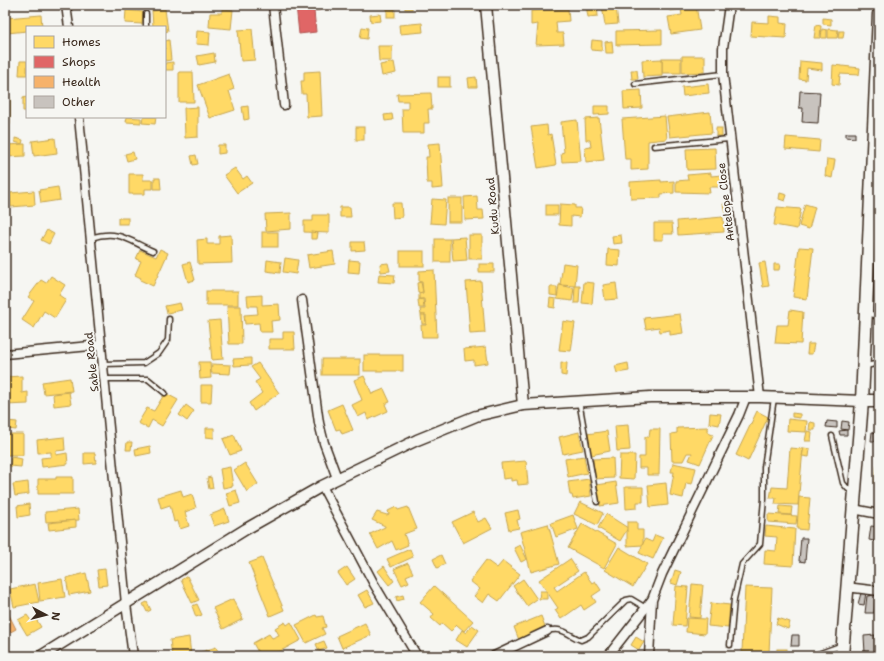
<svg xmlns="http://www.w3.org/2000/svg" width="884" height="661" font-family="'Shantell Sans',sans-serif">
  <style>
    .homes { fill: #ffd966; stroke: #c4a450 }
    .shops { fill: #e06666; stroke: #ae5450 }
    .health { fill: #f6b26b; stroke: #be8954 }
    .building { fill: #c8c3be; stroke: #3b2a1e }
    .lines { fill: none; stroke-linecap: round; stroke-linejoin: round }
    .service-casing { stroke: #3b2a1e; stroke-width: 7 }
    .minor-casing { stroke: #3b2a1e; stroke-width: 11 }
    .tertiary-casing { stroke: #3b2a1e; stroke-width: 13 }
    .secondary-casing { stroke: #3b2a1e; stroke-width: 15 }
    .service { stroke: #f6f6f2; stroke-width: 4 }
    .minor { stroke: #f6f6f2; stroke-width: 8 }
    .tertiary { stroke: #f6f6f2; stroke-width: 10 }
    .secondary { stroke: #f6f6f2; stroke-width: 12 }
    .labels { text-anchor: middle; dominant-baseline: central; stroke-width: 4; stroke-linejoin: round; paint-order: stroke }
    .street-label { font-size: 11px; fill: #3b2a1e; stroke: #f6f6f2 }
  </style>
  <rect width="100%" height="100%" fill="#f6f6f2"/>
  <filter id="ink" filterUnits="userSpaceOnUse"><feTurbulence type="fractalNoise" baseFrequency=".025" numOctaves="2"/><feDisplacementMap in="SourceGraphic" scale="8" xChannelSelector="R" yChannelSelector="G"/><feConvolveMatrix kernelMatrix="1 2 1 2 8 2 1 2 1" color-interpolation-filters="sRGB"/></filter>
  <g filter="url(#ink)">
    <g class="homes">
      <rect x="134" y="5" width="7" height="4"/>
      <rect x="405" y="5" width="7" height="4"/>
      <path d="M586 5H597L598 16 588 17Z"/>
      <path d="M602 5H616L618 24 605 25Z"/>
      <path d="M669 5H696L700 30 671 34 668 17 682 15 681 9 670 11Z"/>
      <path d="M165 9 168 31 165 32V27H153L152 11Z"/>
      <path d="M222 9 233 10 231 29 209 27 210 13H222Z"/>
      <rect x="387" y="9" width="8" height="8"/>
      <path d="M568 9 569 21 556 22 557 33H563L564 44 536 45 538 24 531 25V11Z"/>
      <path d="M126 10 143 12 142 24 125 23Z"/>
      <path d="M380 14 381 21 371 22 370 15Z"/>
      <path d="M41 15 42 27H27V31L7 33 6 18Z"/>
      <path d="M769 16 780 17V23L787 24 786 38 751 36 752 22 769 23Z"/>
      <path d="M823 18 831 19V25L823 24Z"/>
      <path d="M422 23 423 32 400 34 399 25Z"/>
      <path d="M816 25 821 26 820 38H814Z"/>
      <path d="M362 27 368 28 367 39 360 38Z"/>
      <path d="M252 29 255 60 241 61 238 30Z"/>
      <path d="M822 29 827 30V38H821Z"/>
      <path d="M828 29 838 30 837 38H828Z"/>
      <path d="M662 30V44L616 45V31Z"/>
      <path d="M197 31 210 32 209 45 196 44Z"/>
      <path d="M839 31H844L843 38H838Z"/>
      <path d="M169 40 171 60 165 61V41Z"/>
      <path d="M592 40 602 41V51L591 50Z"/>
      <path d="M612 41 613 53H606L605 42Z"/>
      <path d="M378 46H392V61H379Z"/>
      <path d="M214 53 215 62 199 65 197 56Z"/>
      <path d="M682 56H705V72L682 73Z"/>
      <rect x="662" y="58" width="19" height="15"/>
      <path d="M662 59V76L643 77 642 60Z"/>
      <path d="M20 61H27V75H19Z"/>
      <path d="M800 61 822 63V70L807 68 806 80 799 79Z"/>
      <path d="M173 62V70H165V63Z"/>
      <path d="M394 62 396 73 382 76 380 65Z"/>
      <path d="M833 65 860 68 859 75 840 74 839 85 832 84Z"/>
      <path d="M631 70H637L638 79H632Z"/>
      <path d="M320 71 322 116 307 117 306 94H302L301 81H304V72Z"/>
      <path d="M179 72H193L194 102H179Z"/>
      <path d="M229 74 234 89 229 91 235 110 210 118 198 85Z"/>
      <rect x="438" y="77" width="12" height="10"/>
      <path d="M476 77 477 87H469L468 78Z"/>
      <path d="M708 84 709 93 683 96 682 87Z"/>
      <path d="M641 90 642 108 624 109 623 91Z"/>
      <path d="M431 93 432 109H428L429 123H424V133H403L402 109H408V101H398L397 94Z"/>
      <path d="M27 97V111H23V98Z"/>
      <rect x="5" y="98" width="5" height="26"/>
      <path d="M248 106 249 119 244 120 242 107Z"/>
      <path d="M594 106H609V114L594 115Z"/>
      <path d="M198 107V137L185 138 184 108Z"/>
      <path d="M710 112 712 133 670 137 667 117Z"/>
      <path d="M392 114 393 120 385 121 384 115Z"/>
      <path d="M665 116 667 139 648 141V169L631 170V159H625L622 119Z"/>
      <path d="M127 117 141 118V123L126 122Z"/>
      <path d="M143 117H156L155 124 142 123Z"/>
      <path d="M599 118 604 160 586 162 585 148 591 147 590 140H586L585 119Z"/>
      <path d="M577 120 581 161 562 162 561 153 564 152 561 122Z"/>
      <path d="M547 125 548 135 551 134 556 165 538 168 531 127Z"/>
      <rect x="356" y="127" width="8" height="13"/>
      <rect x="716" y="128" width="6" height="8"/>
      <path d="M786 137 820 140 819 152 785 149Z"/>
      <path d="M15 138 23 140 22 144 15 142Z"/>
      <path d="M55 138 57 153 34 156 32 141Z"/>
      <path d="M440 143 443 188 432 189V183H427L426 157H429L428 144Z"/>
      <path d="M25 144V156L7 157 6 145Z"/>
      <path d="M218 145H225V153L218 154Z"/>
      <path d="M715 148 716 169 687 170 686 149Z"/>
      <path d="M133 152 135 159 127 161 125 154Z"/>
      <path d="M196 155 198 164 193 165 191 156Z"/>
      <path d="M827 159 835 160 832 178 825 176Z"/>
      <path d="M235 168 243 179 247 176 252 183 237 193 224 175Z"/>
      <path d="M711 173V176L722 175V187H709L710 193 676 192V181L688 180 687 175Z"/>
      <path d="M129 174H143V180H153V189H145V194H129Z"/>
      <path d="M154 178H160L161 189H154Z"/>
      <path d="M661 180V182L674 181V193L661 194V198L631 199 630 182Z"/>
      <path d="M58 187 60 200 41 203 39 190Z"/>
      <path d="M34 191 35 205 11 207 10 193Z"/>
      <path d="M780 193 787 195 785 201 779 199Z"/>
      <path d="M477 196 478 210H483L484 219 465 220 464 197Z"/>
      <rect x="448" y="198" width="14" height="24"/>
      <path d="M432 199 446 200 444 224 430 223Z"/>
      <path d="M392 203H401L402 217 393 218Z"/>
      <path d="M729 203 731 212 725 213 723 204Z"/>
      <path d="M560 204 575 205V208H581L580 217 571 216V226L559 225Z"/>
      <path d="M805 204 815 207 809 229 799 226Z"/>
      <rect x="546" y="205" width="12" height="10"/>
      <path d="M340 207H350L351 217H340Z"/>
      <path d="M777 207 801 209 797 229 774 225Z"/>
      <path d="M291 213V229L266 231 265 214Z"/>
      <path d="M313 215H329V233L304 232V221H313Z"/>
      <path d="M723 217 724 232 678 235 677 221Z"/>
      <rect x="118" y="218" width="10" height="6"/>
      <path d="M654 223H672L673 234H663V240H654Z"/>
      <path d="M47 230 54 234 49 244 41 240Z"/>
      <rect x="262" y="232" width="16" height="15"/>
      <path d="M311 232 318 233 317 239H311Z"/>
      <path d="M231 235 232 263 198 264 197 240 207 239V244H219V236Z"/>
      <rect x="469" y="235" width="13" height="24"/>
      <path d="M621 235 622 243 613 244 612 236Z"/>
      <path d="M465 237 467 260 453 261 451 238Z"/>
      <rect x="435" y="239" width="15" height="23"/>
      <path d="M352 242H364L365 250 352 251Z"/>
      <path d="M799 247 813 248 807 299 793 297Z"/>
      <path d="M160 249 168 253 153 286 140 280 141 278 135 275 141 261 136 259 140 250 156 257Z"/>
      <path d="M608 249 620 250 619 266 607 265Z"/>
      <path d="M333 251 335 264 309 268 307 255Z"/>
      <rect x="400" y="251" width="24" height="15"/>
      <path d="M285 258 298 260 296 274 283 272Z"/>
      <path d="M267 260 281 262 280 273 266 271Z"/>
      <path d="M349 260 360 261 359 273 348 272Z"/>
      <path d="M190 262 195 280 188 282 183 264Z"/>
      <path d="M765 262 769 286 763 287 759 263Z"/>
      <path d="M388 263 390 271 381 272 380 264Z"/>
      <path d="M563 263 577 265 575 286 560 285Z"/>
      <rect x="479" y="264" width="15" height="8"/>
      <path d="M774 264H780L779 270H774Z"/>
      <path d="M434 270 437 337H422L421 325H426V315H421L420 309H425L424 299H419V293H423L422 282H419V271Z"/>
      <path d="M379 274 395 275 394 283 378 282Z"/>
      <path d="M51 276 65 285 59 295 66 300 55 318 44 311 34 328 22 320 34 301 28 297 41 280 46 283Z"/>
      <path d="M481 281 485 333 470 334 466 282Z"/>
      <path d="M421 282 423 292 418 293 417 283Z"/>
      <path d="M584 282 594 283 592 304 582 303Z"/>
      <path d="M616 283 618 299 605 300 603 285Z"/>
      <path d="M559 285 574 288 572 301 557 299Z"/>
      <path d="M575 286H580L579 303H574Z"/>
      <path d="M550 287H557V296L550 295Z"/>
      <rect x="206" y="291" width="32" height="14"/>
      <path d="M262 295V305L279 304 280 320 271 321 272 332H260L259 323 245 324 244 315 258 314 257 306H248L247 296Z"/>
      <path d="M550 298 556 299 555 308 549 307Z"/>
      <path d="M423 299 424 308H419L418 300Z"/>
      <path d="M180 303 182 310 167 313 165 306Z"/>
      <path d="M227 306H241L242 344H229Z"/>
      <path d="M790 310 803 312 801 344 775 343 777 325H788Z"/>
      <path d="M680 314 683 333 670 335V330L660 332 659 327 646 329 644 318Z"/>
      <path d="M421 315H425L426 324H422Z"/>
      <path d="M220 320 223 359 212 360 208 321Z"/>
      <path d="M563 321 575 323 571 351 559 350Z"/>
      <path d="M283 332H294L295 349H269V339H283Z"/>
      <path d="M808 344H814L812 354H807Z"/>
      <path d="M486 347 488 363 474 365V360L465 361 464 349Z"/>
      <rect x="364" y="355" width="39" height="16"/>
      <path d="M251 358V365L234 366 233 359Z"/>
      <rect x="322" y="359" width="38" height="16"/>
      <path d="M199 362H210L211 378 200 379Z"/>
      <path d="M561 362 567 363 566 376 561 375Z"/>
      <path d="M258 363 279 393 254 411 249 403 262 393 255 382 260 379 251 367Z"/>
      <path d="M628 363 629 371 617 373 615 366Z"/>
      <path d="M212 364 231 365 230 374 211 373Z"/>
      <path d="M22 376V393L28 392V404L6 405 5 377Z"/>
      <path d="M364 376 372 394 384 389 390 402 385 404 388 411 368 420 366 413 358 417 352 405 362 400 354 380Z"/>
      <path d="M70 378 72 391 44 394 42 382Z"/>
      <path d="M201 385H212L211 402H201Z"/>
      <path d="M69 392 71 404 54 406 53 394Z"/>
      <path d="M165 393 178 400 162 426 152 420 148 428 138 423 147 408 154 411Z"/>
      <path d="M342 404 353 430 342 434 340 429 336 430 328 410Z"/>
      <path d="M186 405 194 411 187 421 179 415Z"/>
      <path d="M757 411 768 417 748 461 736 455Z"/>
      <path d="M710 413 721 414 719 425 709 423Z"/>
      <path d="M792 413 800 414V418L792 417Z"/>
      <path d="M788 419 807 421 806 432 787 431Z"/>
      <path d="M7 421 17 422 16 430 7 429Z"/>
      <path d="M810 422 815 423V430H809Z"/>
      <path d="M628 425 630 450 617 451 615 426Z"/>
      <path d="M708 427V433L713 435 700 464 689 460 692 453H687L683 461H672L671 434 677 433V428Z"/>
      <path d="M206 428H214V438L206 437Z"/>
      <path d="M650 429H660L659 475H647V468H639V457H645V437H649Z"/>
      <path d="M607 431 610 451 591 455 587 434Z"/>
      <path d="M807 431 812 432 811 441H805Z"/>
      <path d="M579 432 583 450 563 454 559 437Z"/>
      <rect x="6" y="434" width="17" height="21"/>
      <path d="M234 435 241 451 230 455 223 439Z"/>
      <path d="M64 437 65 450 56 451V455L67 453 68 464 42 467 41 458 51 457V452L38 453 37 440Z"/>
      <path d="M127 442H132L131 450H126Z"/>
      <path d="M150 446 151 453 136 456 135 449Z"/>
      <path d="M790 448 803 449 798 505 775 504 776 498H770L772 487 787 488Z"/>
      <path d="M804 448 810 449 809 457 802 456Z"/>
      <path d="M84 453H95L96 463 84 464Z"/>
      <path d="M620 455H635L634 479 619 478Z"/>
      <path d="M584 456 587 473 568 477 565 459Z"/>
      <path d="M11 457 22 459 21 467 10 466Z"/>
      <path d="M613 458 614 478 594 479 593 459Z"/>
      <path d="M526 461 528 484 518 485 517 480 511 481V478L503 479 501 463Z"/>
      <path d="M245 463 258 484 247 492 234 470Z"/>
      <path d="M673 463 696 468 692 484 686 483 683 498 670 495 674 472H671Z"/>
      <path d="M877 466H879V483H875Z"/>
      <path d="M230 467 233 486 223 488 220 469Z"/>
      <path d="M56 477H73V494H38V479H56Z"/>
      <path d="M211 477 213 488 209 489 207 478Z"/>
      <path d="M589 479 591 496 573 499 572 495H570L568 482Z"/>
      <path d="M28 482 29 494 15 496 13 484Z"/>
      <path d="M616 482 619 503 600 506 597 485Z"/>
      <path d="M666 483 668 505 650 507 648 485Z"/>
      <path d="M625 487H643V502H637V508L626 509Z"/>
      <path d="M181 490 183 497 192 494 196 508 185 512 189 526 180 529 178 521 174 522 170 505 161 508 158 497Z"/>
      <path d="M236 490 240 503 230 506 226 493Z"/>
      <path d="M799 497 810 498 807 530 797 529Z"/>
      <path d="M580 502 603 513 597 525 574 514Z"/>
      <path d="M29 504 30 515 18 517 17 506Z"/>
      <path d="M780 506 792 507 791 515 779 514Z"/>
      <path d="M396 507 398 510 408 507 417 529 404 534 408 545 396 550 392 541 378 549 370 534 385 527V526L372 520 377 512 387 515 389 514 388 511Z"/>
      <path d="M78 509 79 520 46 522 45 512Z"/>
      <path d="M225 509 229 521 214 526 210 515Z"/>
      <path d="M518 510 520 519 517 520 519 528 509 530 505 513Z"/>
      <path d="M473 512 478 522 486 518 492 528 463 543 452 522Z"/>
      <path d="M606 514 628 528 620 541 598 528Z"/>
      <path d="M768 514 797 516 796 524 768 522Z"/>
      <path d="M573 515 578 529 556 537 551 523Z"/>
      <path d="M76 520V527L49 530 48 523Z"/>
      <path d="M627 522H637V530H643V545L627 546Z"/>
      <path d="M548 524 559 564 531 572 520 532Z"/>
      <path d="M582 524 617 544 604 568 568 548Z"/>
      <path d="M766 526 795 529 793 566 764 564 765 550 776 551 777 537 765 536Z"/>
      <path d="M655 535 663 538 653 559 639 553 645 539 652 542Z"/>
      <path d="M520 545 527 559 521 562 514 548Z"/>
      <path d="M619 547 647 564 633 587 605 570Z"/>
      <path d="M410 549 413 557 391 567 387 559Z"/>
      <path d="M441 555 445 564 437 568 433 559Z"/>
      <path d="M262 558 284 610 270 616 249 563Z"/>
      <path d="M570 559 578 571 554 587 557 591 584 572 592 583 595 581 601 590 592 596 596 602 584 610 581 605 561 619 555 610 558 608 539 580Z"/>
      <path d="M486 560 497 568 503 561 520 574 499 601 489 594 483 603 474 596 480 589 470 581Z"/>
      <path d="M408 563 413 573 406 576 409 582 402 585 394 569Z"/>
      <path d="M384 566 394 581 389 585 378 571Z"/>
      <path d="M347 567 355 579 346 585 338 573Z"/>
      <path d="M105 569 107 585 99 586 97 570Z"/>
      <path d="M675 570 681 572 677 585 671 583Z"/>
      <path d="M86 573 90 591 69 595 66 578Z"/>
      <path d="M187 576 199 600 192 603 181 580Z"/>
      <path d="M62 579 65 597 40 601 38 583Z"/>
      <path d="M523 579 537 599 527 606 513 586Z"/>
      <path d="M35 584 39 602 14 607 10 589Z"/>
      <path d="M692 584 703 585 700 618 689 617Z"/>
      <path d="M434 586 473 621 464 631 457 625 451 631 442 623 440 626 431 618 434 614 420 602Z"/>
      <path d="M676 586 688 587 685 626 673 625Z"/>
      <path d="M745 587 772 588 769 653 742 652Z"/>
      <path d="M367 590 374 603 365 607 358 595Z"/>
      <path d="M540 591H547V599H539Z"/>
      <path d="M403 595 404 599 397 601 396 597Z"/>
      <path d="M233 599 243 619 223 629 213 608Z"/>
      <path d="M147 602 151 610 147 612 143 604Z"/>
      <path d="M711 603 730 605 728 628 708 626Z"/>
      <path d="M197 604 202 615 196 617 192 606Z"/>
      <path d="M27 615 32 622 36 619 41 627 27 635 18 620Z"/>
      <path d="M316 615 317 617 323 616 326 627 322 628 325 634 306 643 296 625Z"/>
      <path d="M541 616 546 629 519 640 514 627Z"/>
      <path d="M687 618 706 619 705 634 686 632Z"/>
      <path d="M778 618 790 622 788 629 776 624Z"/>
      <path d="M285 622 287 625 291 622 301 640 271 656H260L253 643 269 634 272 638 279 635 275 628Z"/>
      <path d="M365 623 371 635 342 648 337 636Z"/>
      <path d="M472 625 479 630 467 647 456 640 462 630 466 633Z"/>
      <path d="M189 637 191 656H172L170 640Z"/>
      <path d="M636 637 644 642 639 650 631 645Z"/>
      <path d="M324 641 327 648 319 651 316 644Z"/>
      <path d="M216 647 220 656H196V654Z"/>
      <rect x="777" y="649" width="10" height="7"/>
    </g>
    <path class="shops" d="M296 5H319L320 10 314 11 316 32 299 34Z"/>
    <path class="health" d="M5 607 16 629 5 635Z"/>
    <g class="building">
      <path d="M800 91 820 92 818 123 802 122 803 108H799Z"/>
      <path d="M846 133H855V138L846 137Z"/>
      <path d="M827 421 837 422V428L826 427Z"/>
      <path d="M842 421 849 422 848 430 841 429Z"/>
      <path d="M847 430V435H840L839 431Z"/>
      <path d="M872 432 877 433 876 441H871Z"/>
      <path d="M871 526 879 527V542L869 540Z"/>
      <path d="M801 538H807L805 562 799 561Z"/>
      <path d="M866 592 864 605 858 604 861 593Z"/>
      <path d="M876 595 874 613H865L867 596Z"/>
      <path d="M878 599H879V620H875Z"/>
      <path d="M792 635H799V646H791Z"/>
      <path d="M875 635 876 652 865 653 864 636Z"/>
    </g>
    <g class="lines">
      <g class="service-casing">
        <g id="service">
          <path d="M146 14V27"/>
          <path d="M635 84 723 74"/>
          <path d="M654 146 729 139"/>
          <path d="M91 238C119 229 129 241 153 251"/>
          <path d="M868 312 879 318"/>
          <path d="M103 364 144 363 159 353 168 340 169 319"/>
          <path d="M866 366 879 363"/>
          <path d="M105 379H148L165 393"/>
          <path d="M579 401 597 502"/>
          <path d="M832 436 843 483 848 489 853 491"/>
          <path d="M547 631C564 627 566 634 581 640L588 637 626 600 631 599 646 608"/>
          <path d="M730 645 734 599 742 564 760 544 764 499V467L774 398"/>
          <path d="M817 656 818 654 840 646"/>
        </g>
      </g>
      <g class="minor-casing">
        <g id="minor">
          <path d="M66 5 69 27"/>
          <path d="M273 5 284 105"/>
          <path d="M729 5 723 48V74L760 397"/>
          <path d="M79 117 126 604 133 656"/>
          <path d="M302 300 319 423 324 443 337 478"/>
          <path d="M5 354 101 345"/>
          <path d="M322 486 374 584 417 656"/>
          <path d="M853 509 879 514"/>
          <path d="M846 587 879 591"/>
          <path d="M494 656 547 631"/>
          <path d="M608 656 651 601"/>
          <path d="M649 656 652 600 662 574 739 415 746 397"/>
        </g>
      </g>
      <g class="tertiary-casing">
        <g id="tertiary">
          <path d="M486 5 523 405"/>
          <path d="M41 656 246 529 322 486 417 440 476 416 523 405 650 397H760L862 401"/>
        </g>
      </g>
      <g class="secondary-casing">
        <g id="secondary">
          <path d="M862 401H879"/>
          <path d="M842 656 862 401 879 14"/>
        </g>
      </g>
      <use href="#service" class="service"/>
      <use href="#minor" class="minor"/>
      <use href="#tertiary" class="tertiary"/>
      <use href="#secondary" class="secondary"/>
    </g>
  </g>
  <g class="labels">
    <g class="street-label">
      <text transform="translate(726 202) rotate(-97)">Antelope Close</text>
      <text transform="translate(493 206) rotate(-95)">Kudu Road</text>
      <text transform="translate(92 362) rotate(-96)">Sable Road</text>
    </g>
  </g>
  <rect width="884" height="661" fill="none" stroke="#f6f6f2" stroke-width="20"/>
  <rect x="10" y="10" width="864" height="641" fill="none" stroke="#3b2a1e" stroke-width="1.5" filter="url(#ink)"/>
  <rect x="26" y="26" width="140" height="92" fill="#f6f6f2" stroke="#aba49d"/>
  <rect x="34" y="36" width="20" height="12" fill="#ffd966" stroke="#aba49d"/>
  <text x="62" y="46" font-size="12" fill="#3b2a1e">Homes</text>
  <rect x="34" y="56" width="20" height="12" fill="#e06666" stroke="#aba49d"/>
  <text x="62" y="66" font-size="12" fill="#3b2a1e">Shops</text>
  <rect x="34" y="76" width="20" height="12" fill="#f6b26b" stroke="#aba49d"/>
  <text x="62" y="86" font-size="12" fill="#3b2a1e">Health</text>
  <rect x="34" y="96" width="20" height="12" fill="#c8c3be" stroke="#aba49d"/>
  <text x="62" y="106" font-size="12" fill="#3b2a1e">Other</text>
  <g transform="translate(46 615) rotate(97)" stroke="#f6f6f2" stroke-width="3" paint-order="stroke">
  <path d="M0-3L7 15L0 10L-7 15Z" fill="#3b2a1e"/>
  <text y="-6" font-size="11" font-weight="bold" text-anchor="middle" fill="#3b2a1e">N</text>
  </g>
</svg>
